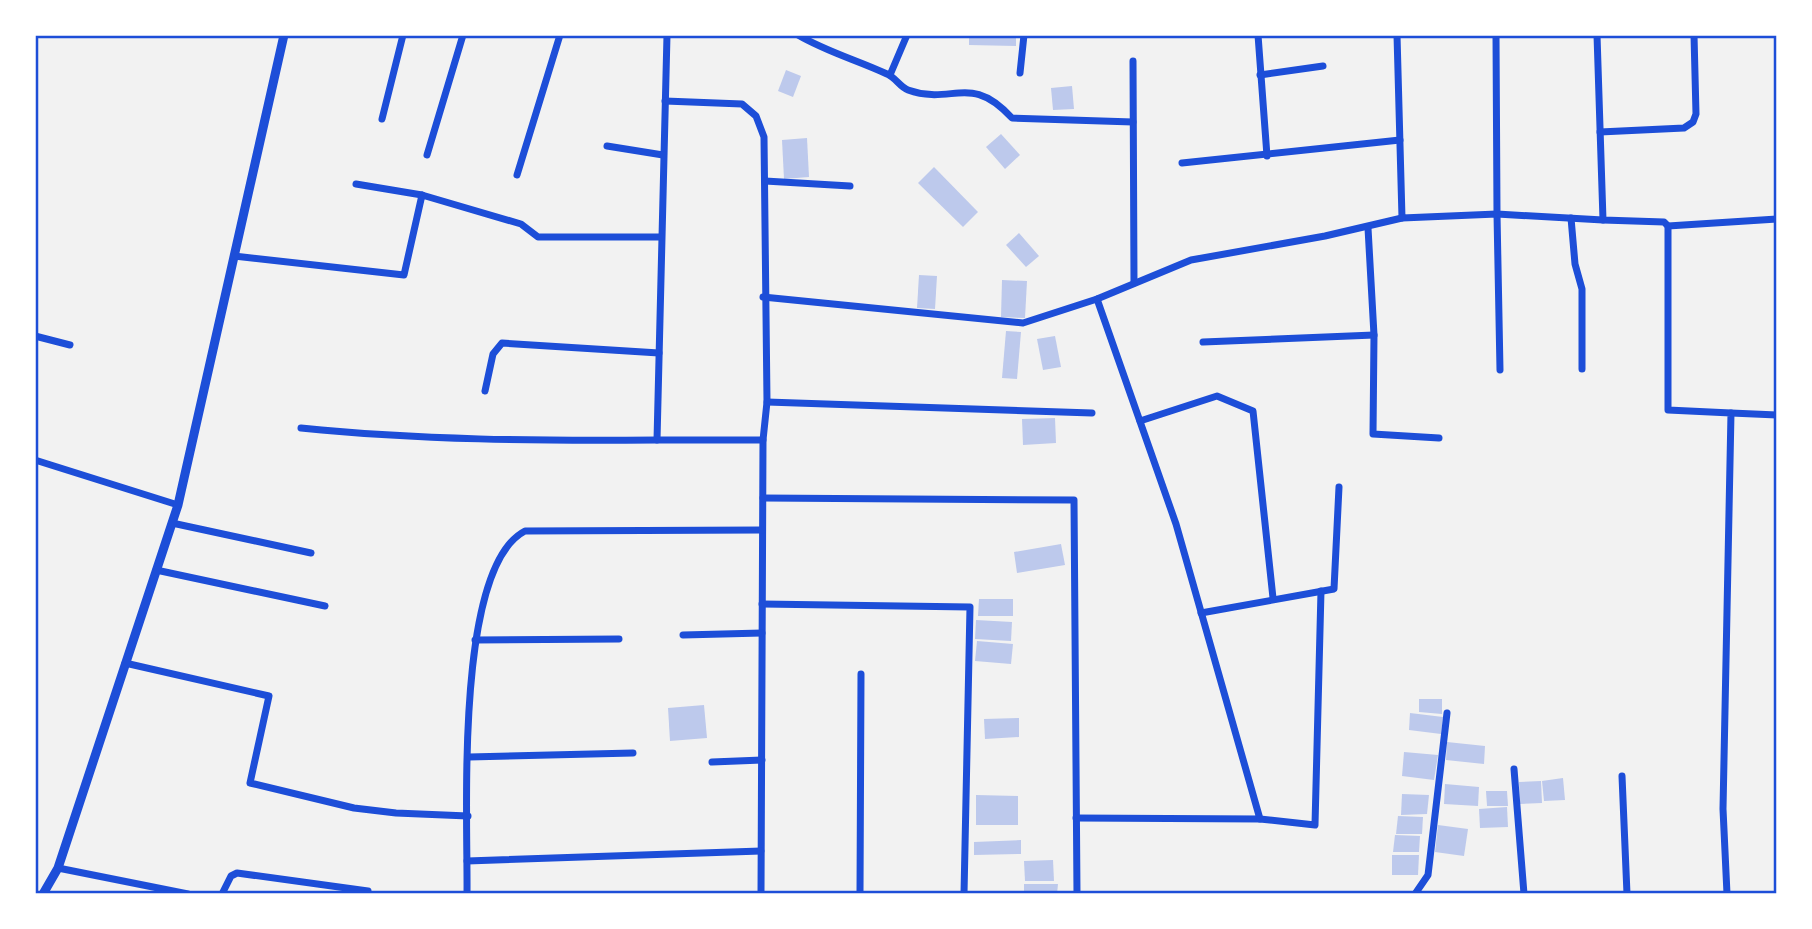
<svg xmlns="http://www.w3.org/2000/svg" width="1812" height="929" font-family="'Roboto Condensed',sans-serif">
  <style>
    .building { fill: #bdc9ec }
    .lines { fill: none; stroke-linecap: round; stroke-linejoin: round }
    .minor { stroke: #1d4ed8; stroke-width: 7 }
    .tertiary { stroke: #1d4ed8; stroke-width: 9 }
    .neatline { fill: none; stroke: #1d4ed8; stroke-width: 2.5 }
  </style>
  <rect width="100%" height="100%" fill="#f2f2f2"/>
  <g class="building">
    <path d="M969 35H1016V46L969 45Z"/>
    <path d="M786 70 801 76 793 97 778 91Z"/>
    <path d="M1072 86 1074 109 1053 110 1051 88Z"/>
    <path d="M1001 134 1020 155 1005 169 986 147Z"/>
    <path d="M807 138 809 177 784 179 782 140Z"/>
    <path d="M934 167 978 212 963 227 918 183Z"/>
    <path d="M1019 233 1039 256 1026 267 1006 245Z"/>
    <path d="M919 275 937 276 935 309 917 308Z"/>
    <path d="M1002 280 1027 281 1025 318 1001 317Z"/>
    <path d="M1006 331 1021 332 1017 379 1002 378Z"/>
    <path d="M1055 336 1061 367 1043 370 1037 339Z"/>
    <path d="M1055 418 1056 443 1023 445 1022 419Z"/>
    <path d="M1061 544 1065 565 1017 573 1014 552Z"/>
    <path d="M979 599H1013V616H978Z"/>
    <path d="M976 620 1012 622 1011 641 975 639Z"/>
    <path d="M977 641 1013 644 1011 664 975 661Z"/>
    <path d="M1419 699H1442V714L1419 712Z"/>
    <path d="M704 705 707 738 670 741 668 708Z"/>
    <path d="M1410 713 1443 717 1441 734 1409 730Z"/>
    <path d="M1019 718V737L985 739 984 719Z"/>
    <path d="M1447 742 1485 746 1484 764 1446 760Z"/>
    <path d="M1404 752 1438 755 1434 780 1402 776Z"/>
    <path d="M1563 778 1565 800 1544 801 1542 781Z"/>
    <path d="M1541 781 1542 803 1520 804 1519 782Z"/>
    <path d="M1445 784 1479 787 1478 806 1444 804Z"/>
    <path d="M1486 791H1507L1508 806H1487Z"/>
    <path d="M1402 794 1429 795 1427 814 1401 815Z"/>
    <path d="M976 795 1018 796V825H976Z"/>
    <path d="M1507 807 1508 827 1480 828 1479 809Z"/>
    <path d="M1398 816 1423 817 1422 834H1396Z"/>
    <path d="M1438 825 1468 829 1464 856 1435 852Z"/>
    <path d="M1395 835 1420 836 1419 852H1393Z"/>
    <path d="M1021 840V854L974 855V842Z"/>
    <path d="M1392 855H1419L1418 875H1392Z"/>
    <path d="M1053 860 1054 881H1025L1024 861Z"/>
    <path d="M1024 884H1058L1057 894H1024Z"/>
  </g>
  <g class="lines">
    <g class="minor">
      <path d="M667 35 657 440H763L761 894"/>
      <path d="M798 35C827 52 857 60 887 74 895 77 900 87 908 90 953 106 970 72 1012 118L1133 122"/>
      <path d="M1258 35 1267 156"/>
      <path d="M1397 35 1402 218 1497 214 1500 370"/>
      <path d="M1496 35 1497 214 1603 220"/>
      <path d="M1597 35 1603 220 1664 222 1668 226 1777 219"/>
      <path d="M1133 61 1134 283"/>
      <path d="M1020 73 1024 35"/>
      <path d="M890 75 907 35"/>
      <path d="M1260 75 1323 66"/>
      <path d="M665 101 742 104 756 116 764 137 767 402 763 440"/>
      <path d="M382 119 403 35"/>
      <path d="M1600 132 1684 128 1693 122 1696 114 1694 35"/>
      <path d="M607 146 663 155"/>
      <path d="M427 155 463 35"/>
      <path d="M1182 163 1400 140"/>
      <path d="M517 175 560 35"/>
      <path d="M765 181 850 186"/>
      <path d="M356 184 422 195"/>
      <path d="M1571 218 1575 264 1582 289V369"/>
      <path d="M1668 226V410L1731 413 1723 809 1727 894"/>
      <path d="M1368 228 1374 335 1373 434 1439 438"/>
      <path d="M234 256 404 275 422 195 521 224 538 237H661"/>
      <path d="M763 297 1023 323 1097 299 1191 260 1325 236 1402 218"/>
      <path d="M35 336 70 345"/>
      <path d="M1203 342 1374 335"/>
      <path d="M485 391 493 354 502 343 659 353"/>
      <path d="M767 402 1092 413"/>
      <path d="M1731 413 1777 415"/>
      <path d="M1140 421 1217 396 1253 411 1273 598"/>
      <path d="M301 428C420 440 538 441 657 440"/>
      <path d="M35 460 178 505"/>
      <path d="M763 498 1074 500 1077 894"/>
      <path d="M172 523 311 553"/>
      <path d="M156 570 325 606"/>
      <path d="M762 604 970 607 964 894"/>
      <path d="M1201 613 1334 589 1339 487"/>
      <path d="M683 635 762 633"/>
      <path d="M475 640 619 639"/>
      <path d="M125 663 269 696 250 783 354 808 396 813 468 816"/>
      <path d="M469 757 633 753"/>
      <path d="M712 762 762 760"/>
      <path d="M1514 769 1524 894"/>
      <path d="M1622 776 1627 894"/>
      <path d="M1076 818 1260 819 1176 524 1097 299"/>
      <path d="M1260 819 1315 825 1321 591"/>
      <path d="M467 861 761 851"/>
      <path d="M58 868 188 894"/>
      <path d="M222 894 231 876 237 873 368 891"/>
      <path d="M467 894C468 819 454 568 525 531L762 530"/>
      <path d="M860 894 861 674"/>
      <path d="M1415 894 1428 875 1447 713"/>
    </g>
    <path class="tertiary" d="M43 894 58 868 178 505 284 35"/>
  </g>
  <rect width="1812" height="929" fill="none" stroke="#ffffff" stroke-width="74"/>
  <rect x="37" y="37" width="1738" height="855" class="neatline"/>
</svg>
